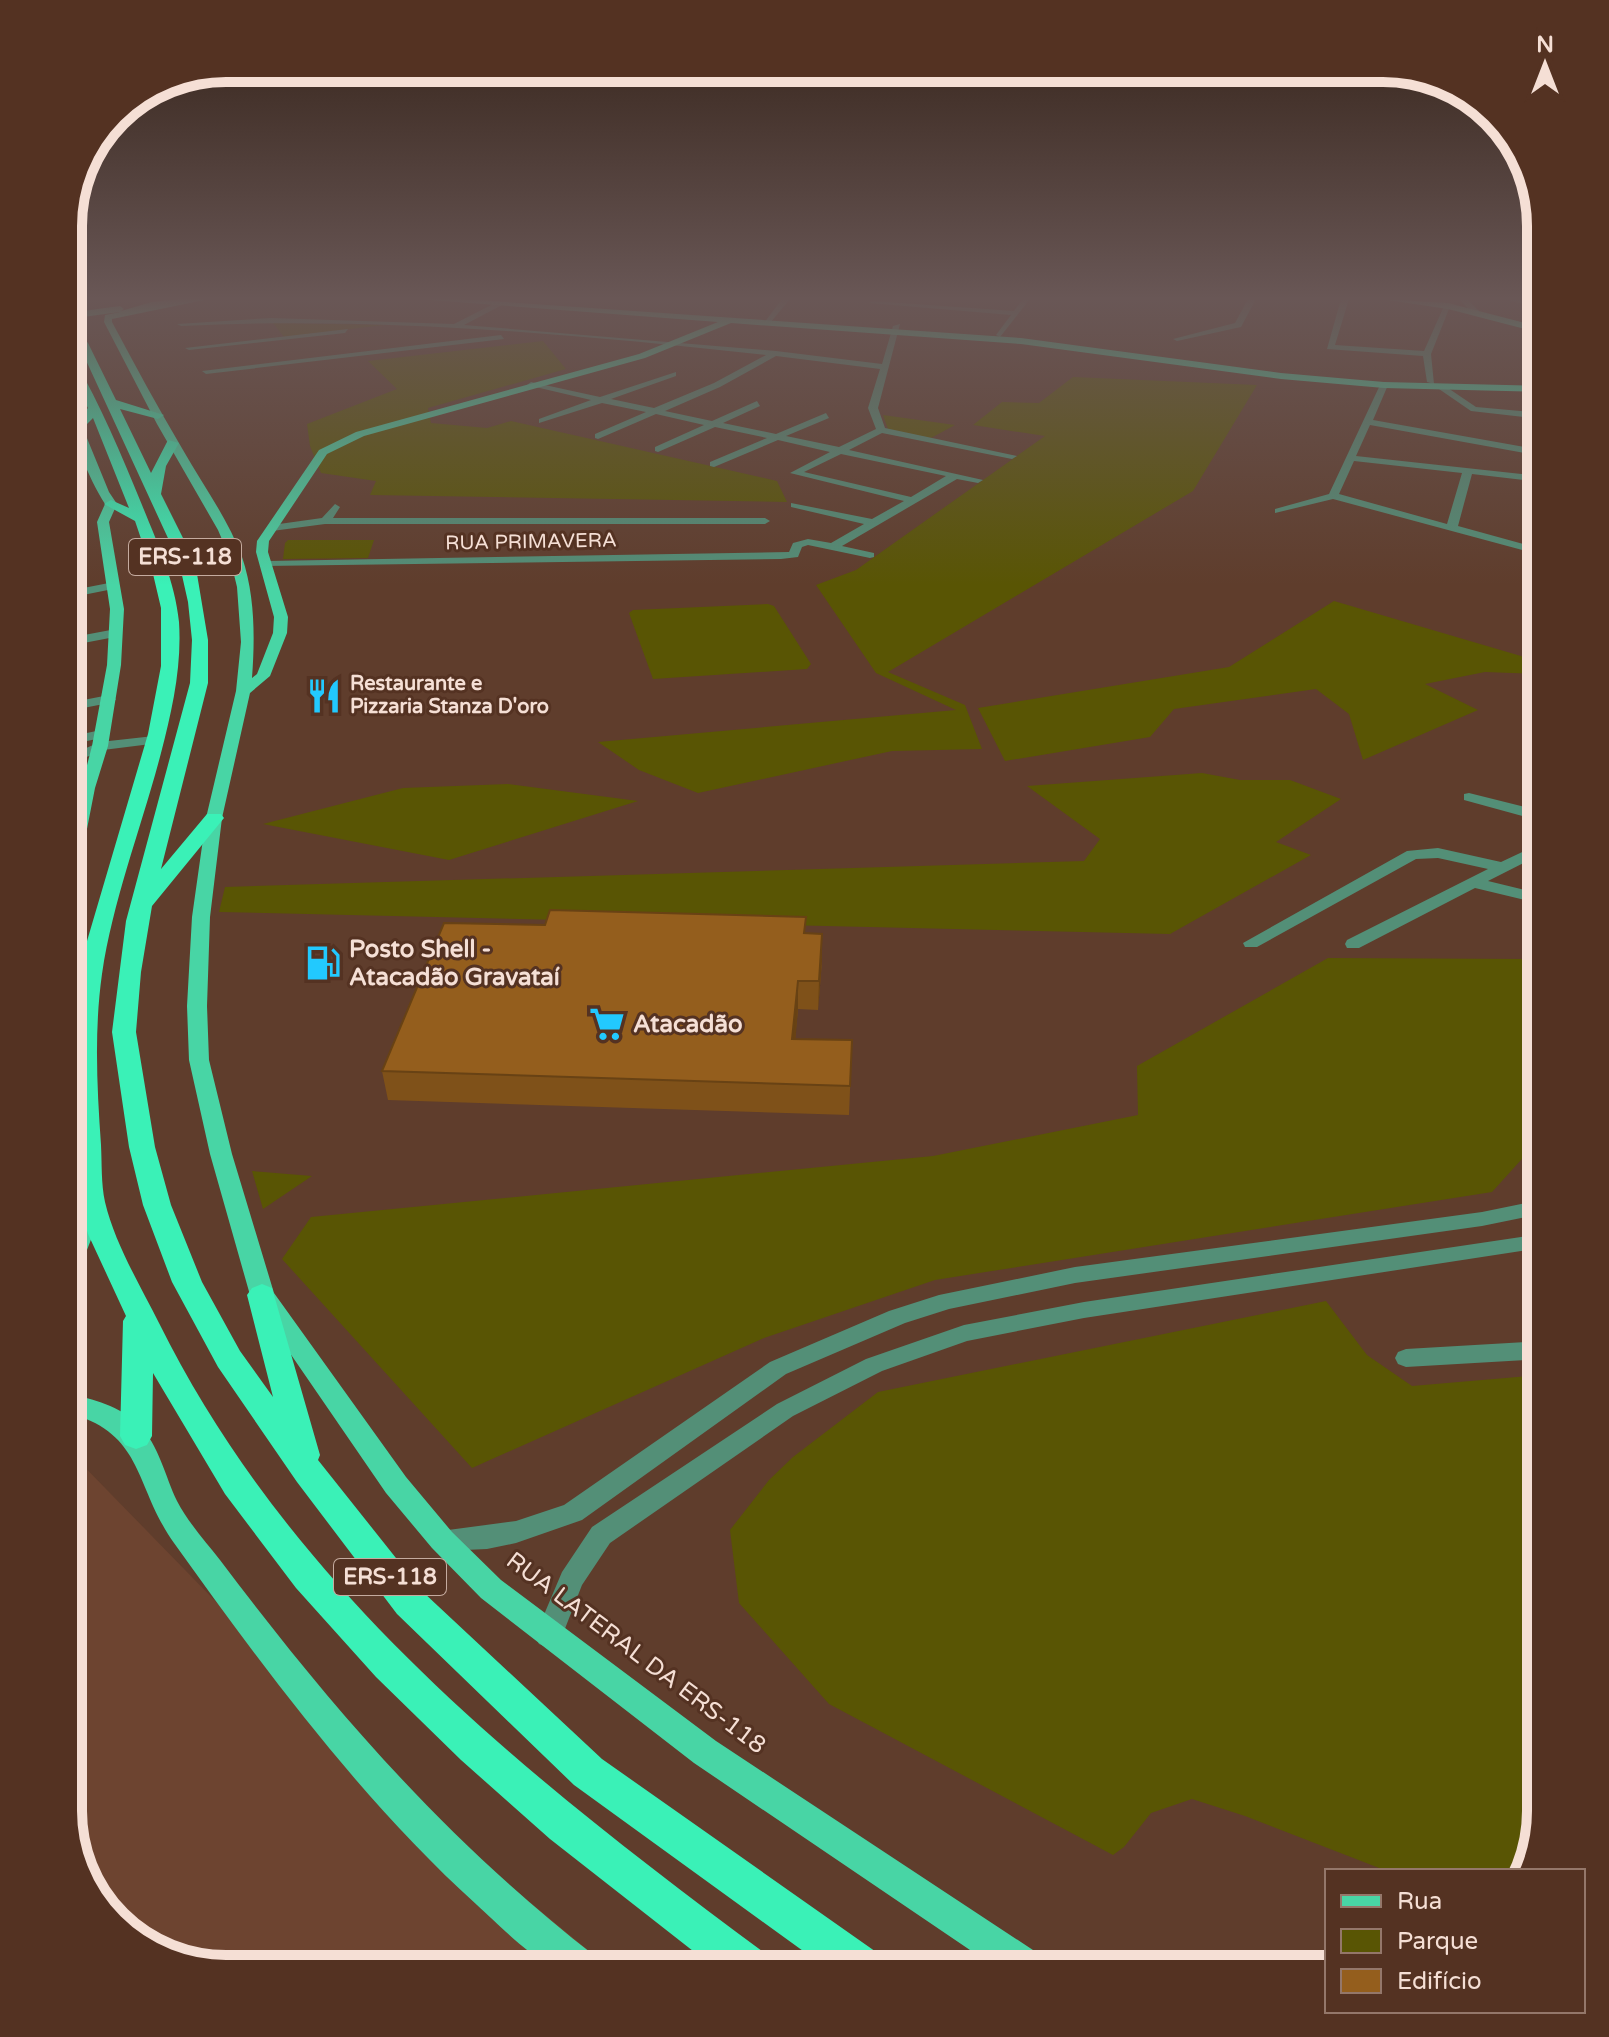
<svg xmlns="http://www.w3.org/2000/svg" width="1609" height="2037" font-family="'Varela Round',sans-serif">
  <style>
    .built { fill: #6d4430 }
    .green { fill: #595504 }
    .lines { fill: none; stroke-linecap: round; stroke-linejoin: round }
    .minor { fill: #538f77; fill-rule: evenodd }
    .major { fill: #48d5a5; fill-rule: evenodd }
    .highway { fill: #3af1b7; fill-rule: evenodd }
    .wall { fill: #7f5119 }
    .shaded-wall { fill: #684214 }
    .building { fill: #945e1d; stroke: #684214; stroke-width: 2 }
    .labels { text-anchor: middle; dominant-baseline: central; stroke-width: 6; stroke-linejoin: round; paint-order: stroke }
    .far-street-label { font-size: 20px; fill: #f5dfd5; stroke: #543222 }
    .far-poi-label { font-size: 20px; font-weight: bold; fill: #f5dfd5; stroke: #543222; text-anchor: start }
    .shield { fill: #543222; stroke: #c5ab9f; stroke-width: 2 }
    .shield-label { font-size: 22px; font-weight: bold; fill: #f5dfd5 }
    .poi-label { font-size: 24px; font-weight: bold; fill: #f5dfd5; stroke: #543222; text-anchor: start }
    .street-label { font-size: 24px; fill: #f5dfd5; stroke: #543222 }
    .rim { fill: none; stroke: #f5dfd5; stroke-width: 10 }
  </style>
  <rect width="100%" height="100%" fill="#5f3d2c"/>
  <path class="built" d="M68 1450 422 1813 611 1969H226L148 1948 94 1898 68 1811Z"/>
  <g class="green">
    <path d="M273 323 384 325 284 337Z"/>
    <path d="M543 341 566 369 428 408 431 423 487 428 511 421 777 481 787 502 370 495 376 481 321 473 310 446 307 424 397 389 368 361Z"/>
    <path d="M1073 377 1257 385 1193 491 888 672 965 705 982 749 892 751 698 793 639 770 598 742 956 710 876 673 816 585 856 570 1045 436 973 425 1002 402 1039 403Z"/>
    <path d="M883 415 955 425 931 438 888 429Z"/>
    <path d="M288 540H374L368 558 283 559 285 543Z"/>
    <path d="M1334 601 1541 662V674L1485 672 1425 684 1478 710 1363 760 1349 714 1316 689 1174 709 1150 737 1005 761 978 708 1229 667Z"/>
    <path d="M768 604 774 606 811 664 807 669 653 679 629 613 633 610Z"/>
    <path d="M1202 773 1240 780H1290L1341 799 1276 842 1311 855 1170 934 219 912 225 887 1084 861 1100 839 1027 786Z"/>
    <path d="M508 784 638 801 449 860 263 824 403 788Z"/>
    <path d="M1328 958 1541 959V1138L1492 1192 935 1280 764 1338 472 1468 282 1259 311 1217 933 1156 1138 1115 1137 1066Z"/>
    <path d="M252 1171 312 1176 263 1209Z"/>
    <path d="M1326 1301 1367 1355 1412 1386 1541 1375V1811L1525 1871H1387L1245 1816 1192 1799 1151 1813 1124 1847 1113 1855 829 1704 739 1603 730 1530 769 1480 793 1457 878 1392Z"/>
  </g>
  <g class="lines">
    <g class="minor">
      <path d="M782 299H790L770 323H764Z"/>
      <path d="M1023 299H1030L1000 337 996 335 1011 315 869 303 873 301 1014 311Z"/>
      <path d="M1248 299H1256L1241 327 1177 341 1173 339 1235 323Z"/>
      <path d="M1341 299H1349L1335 345 1424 351 1444 306 1451 304 1431 354 1434 384 1427 382 1423 356 1327 349Z"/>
      <path d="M1459 299H1467L1479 311 1472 313Z"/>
      <path d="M1510 299 1541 303V307L1510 301Z"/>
      <path d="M499 301 502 305 464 325 776 351 882 364 893 326 900 324 878 408 885 428 1017 456 1012 459 882 433 849 450 983 480 978 483 957 479 842 546 874 553V557L870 558 808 545 802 547 798 557 781 559 264 566 262 564 268 561 789 552 793 543 808 539 831 543 864 524 791 507V503L872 519 904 501 790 473 830 452 778 440 714 467 710 466V462L767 438 715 427 658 452 655 451V447L704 425 656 414 598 439 595 438V434L646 412 602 403 539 423V419L591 400 527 385 531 382 600 397 676 372V376L611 399 654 408 714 383 766 355C572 334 376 316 181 326L177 324 271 318 454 324ZM776 356 880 369 868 408 876 429 839 447 786 436 829 418 826 413 776 434 723 423 760 406 757 401 712 421 665 411 720 387ZM841 454 946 476 911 497 804 472Z"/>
      <path d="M348 329 345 333 189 350 185 348Z"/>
      <path d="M501 335 504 339 206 374 202 371Z"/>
      <path d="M1384 382 1388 385 1373 420 1541 450V456L1370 425 1356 456 1541 476V482L1472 474 1458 526 1541 549V555L1333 499 1275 513V509L1329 494 1380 385ZM1354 461 1462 473 1447 524 1339 494Z"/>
      <path d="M1442 384 1476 407 1541 413V419L1471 411 1439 389Z"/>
      <path d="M335 504 340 507 333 518H765L770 521 765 524H325L272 531 267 528 272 525 322 518Z"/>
      <path d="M114 582 118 584V588L68 598V591Z"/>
      <path d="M116 629 122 633 120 636 68 646V638Z"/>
      <path d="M109 695 116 699 114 702 68 711V703Z"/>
      <path d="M101 730 106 731V737L68 745V737Z"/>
      <path d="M154 736 159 737V743L103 750 68 765V756L100 742Z"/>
      <path d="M1469 793 1541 811V821L1464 800V794Z"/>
      <path d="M1541 843V854L1488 881 1541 894V904L1475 888 1359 948H1347L1345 944 1347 940 1488 869 1438 858 1416 859 1257 947H1245L1243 943 1407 851 1438 848 1501 862Z"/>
      <path d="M1541 1200V1214L1482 1226 1075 1283 949 1309 905 1323 786 1374 582 1520 516 1543 487 1549 442 1551 433 1548 429 1540 433 1532 516 1521 564 1505 770 1362 889 1311 939 1295 1075 1267 1482 1212Z"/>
      <path d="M1541 1234V1248L1084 1318 967 1341 882 1371 793 1416 610 1543 582 1585 559 1644 549 1648 539 1644 535 1636 562 1572 592 1527 777 1404 866 1359 964 1325 1084 1302Z"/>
      <path d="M1541 1341V1359L1406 1367 1398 1364 1395 1358 1398 1352 1406 1349Z"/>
    </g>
    <g class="major">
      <path d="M179 299H209L112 319V322C135 365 158 408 183 450 203 485 228 519 242 557 255 595 255 638 252 678L257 674 273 633 274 617 256 552 257 541 319 450 356 432 639 354 718 322 417 299H463L1021 338 1281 373 1384 382 1541 386V392L1384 388 1281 379 1021 344 731 323 645 358 364 436 327 454 269 541 268 552 288 617 287 633 270 676 250 693 222 818 210 917 207 1006 209 1060 232 1154 274 1293 406 1477 452 1532 501 1580 716 1741 1042 1956 1047 1969H998L694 1763 481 1598 432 1548 386 1493 250 1295 210 1154 189 1060 187 1006 192 917 206 818 236 691 241 642 237 587 230 558 218 530 157 424 104 322 105 315 120 312 68 319V313L120 306 124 309 121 311 152 302Z"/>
      <path d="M1381 299 1448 303 1541 327V333L1448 309Z"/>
      <path d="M68 401 73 404 109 492 117 504 109 522 124 609 121 665 108 746 95 788 77 880 68 885V838L92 746 107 665 110 609 97 522 105 504C89 479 68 430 68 401Z"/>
      <path d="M68 1150 76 1152 79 1157 104 1206 80 1268 77 1274 68 1276V1237L80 1206 68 1180Z"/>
      <path d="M68 1393C94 1400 119 1405 139 1425 159 1445 165 1476 177 1501 188 1522 205 1541 220 1560 334 1711 445 1839 595 1956L600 1969C587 1969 563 1973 552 1967 527 1954 498 1924 477 1905 361 1800 265 1670 174 1543 134 1487 145 1433 68 1413Z"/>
    </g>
    <g class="highway">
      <path d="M68 320 88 343 116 400 164 415 158 419 120 409 151 473 168 440 179 443 166 466 161 494 195 562 208 640V683L161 869 207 814H221L224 818 152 906 141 972 136 1032 155 1147 171 1205 202 1282 240 1351 273 1397 247 1295 252 1288 262 1284 272 1288 320 1455 318 1460 423 1592 602 1759 879 1954 885 1969H828L574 1785 397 1614 297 1482 218 1367 172 1282 143 1205 129 1147 112 1032 126 921 190 683 192 640 188 602 179 562 78 343 68 331Z"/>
      <path d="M68 356 74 359C101 406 121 454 142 505 157 542 175 581 179 622 182 666 172 711 161 753 142 826 113 899 102 974 94 1031 97 1088 101 1145 102 1164 101 1183 105 1202 115 1244 140 1285 159 1323 292 1592 530 1779 766 1954L772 1969H716L550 1839 461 1760 376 1677 296 1588 225 1494 153 1373 152 1436 147 1445 136 1449 125 1445 120 1436 123 1321 126 1316 88 1234 78 1200 72 1064 82 958 148 734 161 666V608L153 574 135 521 104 504 111 500 129 508 93 418 81 430 71 427 88 408 68 370Z"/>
    </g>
  </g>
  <path class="wall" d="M806 933 822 961 818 1010 798 1009 795 1039 852 1040 849 1115 388 1100 382 1071Z"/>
  <g class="shaded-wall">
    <path d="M822 934V961L818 1010 819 981Z"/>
    <path d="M798 981V1009L793 1068 792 1039Z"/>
  </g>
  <path class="building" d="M550 910 806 917 804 933 822 934 819 981H798L792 1039 852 1040 850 1086 382 1071 444 923 545 925Z"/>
  <linearGradient id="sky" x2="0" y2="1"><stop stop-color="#342218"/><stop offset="0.51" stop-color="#695756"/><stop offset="1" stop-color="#695756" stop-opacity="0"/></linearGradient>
  <rect width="1609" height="585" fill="url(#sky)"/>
  <defs>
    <g id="restaurant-bare" transform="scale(2.76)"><path d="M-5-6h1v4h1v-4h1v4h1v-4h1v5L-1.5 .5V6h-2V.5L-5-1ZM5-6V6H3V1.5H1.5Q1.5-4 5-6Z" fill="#22c9fe" stroke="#543222" stroke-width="2.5" paint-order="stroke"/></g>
    <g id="fuel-bare" transform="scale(2.76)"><path d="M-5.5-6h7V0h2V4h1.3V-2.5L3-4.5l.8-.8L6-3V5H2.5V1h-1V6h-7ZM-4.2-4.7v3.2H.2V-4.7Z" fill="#22c9fe" stroke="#543222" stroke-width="2.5" paint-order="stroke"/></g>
    <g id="supermarket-bare" transform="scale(2.76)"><path d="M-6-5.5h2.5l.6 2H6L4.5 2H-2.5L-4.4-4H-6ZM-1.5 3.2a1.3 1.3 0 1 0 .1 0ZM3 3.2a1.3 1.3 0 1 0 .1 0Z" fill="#22c9fe" stroke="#543222" stroke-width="2.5" paint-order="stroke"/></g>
  </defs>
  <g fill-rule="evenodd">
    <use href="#restaurant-bare" x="324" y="696"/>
    <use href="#fuel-bare" x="323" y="963"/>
    <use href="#supermarket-bare" x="607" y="1024"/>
  </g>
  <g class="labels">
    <g class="far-street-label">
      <text transform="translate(531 542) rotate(-1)">RUA PRIMAVERA</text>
    </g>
    <g class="far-poi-label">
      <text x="350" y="684">Restaurante e<tspan x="350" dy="23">Pizzaria Stanza D'oro</tspan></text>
    </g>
    <g class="shield">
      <rect x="129" y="539" width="112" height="36" rx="6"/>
      <rect x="334" y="1559" width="112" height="36" rx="6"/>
    </g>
    <g class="shield-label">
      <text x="185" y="557">ERS-118</text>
      <text x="390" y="1577">ERS-118</text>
    </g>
    <g class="poi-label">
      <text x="349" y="949">Posto Shell -<tspan x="349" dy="28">Atacadão Gravataí</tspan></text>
      <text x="633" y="1024">Atacadão</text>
    </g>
    <g class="street-label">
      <text transform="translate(636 1653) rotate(37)">RUA LATERAL DA ERS-118</text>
    </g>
  </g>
  <path d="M0 0H1609V2037H0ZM226 82H1383A144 144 0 0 1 1527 226V1811A144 144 0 0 1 1383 1955H226A144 144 0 0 1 82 1811V226A144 144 0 0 1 226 82Z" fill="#543222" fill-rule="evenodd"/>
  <path class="rim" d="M226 82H1383A144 144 0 0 1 1527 226V1811A144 144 0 0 1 1383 1955H226A144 144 0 0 1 82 1811V226A144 144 0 0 1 226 82Z"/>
  <rect x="1325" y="1869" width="260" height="144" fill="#543222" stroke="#94776a" stroke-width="2"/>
  <rect x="1341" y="1895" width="40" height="12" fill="#48d5a5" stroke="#94776a" stroke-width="2"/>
  <text x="1397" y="1909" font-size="24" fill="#f5dfd5">Rua</text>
  <rect x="1341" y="1929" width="40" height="24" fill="#595504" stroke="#94776a" stroke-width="2"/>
  <text x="1397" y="1949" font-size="24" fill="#f5dfd5">Parque</text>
  <rect x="1341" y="1969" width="40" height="24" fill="#945e1d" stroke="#94776a" stroke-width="2"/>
  <text x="1397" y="1989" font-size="24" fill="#f5dfd5">Edifício</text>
  <g transform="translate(1545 64)" stroke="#543222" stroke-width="6" paint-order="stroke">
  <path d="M0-6L14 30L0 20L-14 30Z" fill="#f5dfd5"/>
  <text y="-12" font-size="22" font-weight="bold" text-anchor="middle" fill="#f5dfd5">N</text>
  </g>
</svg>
